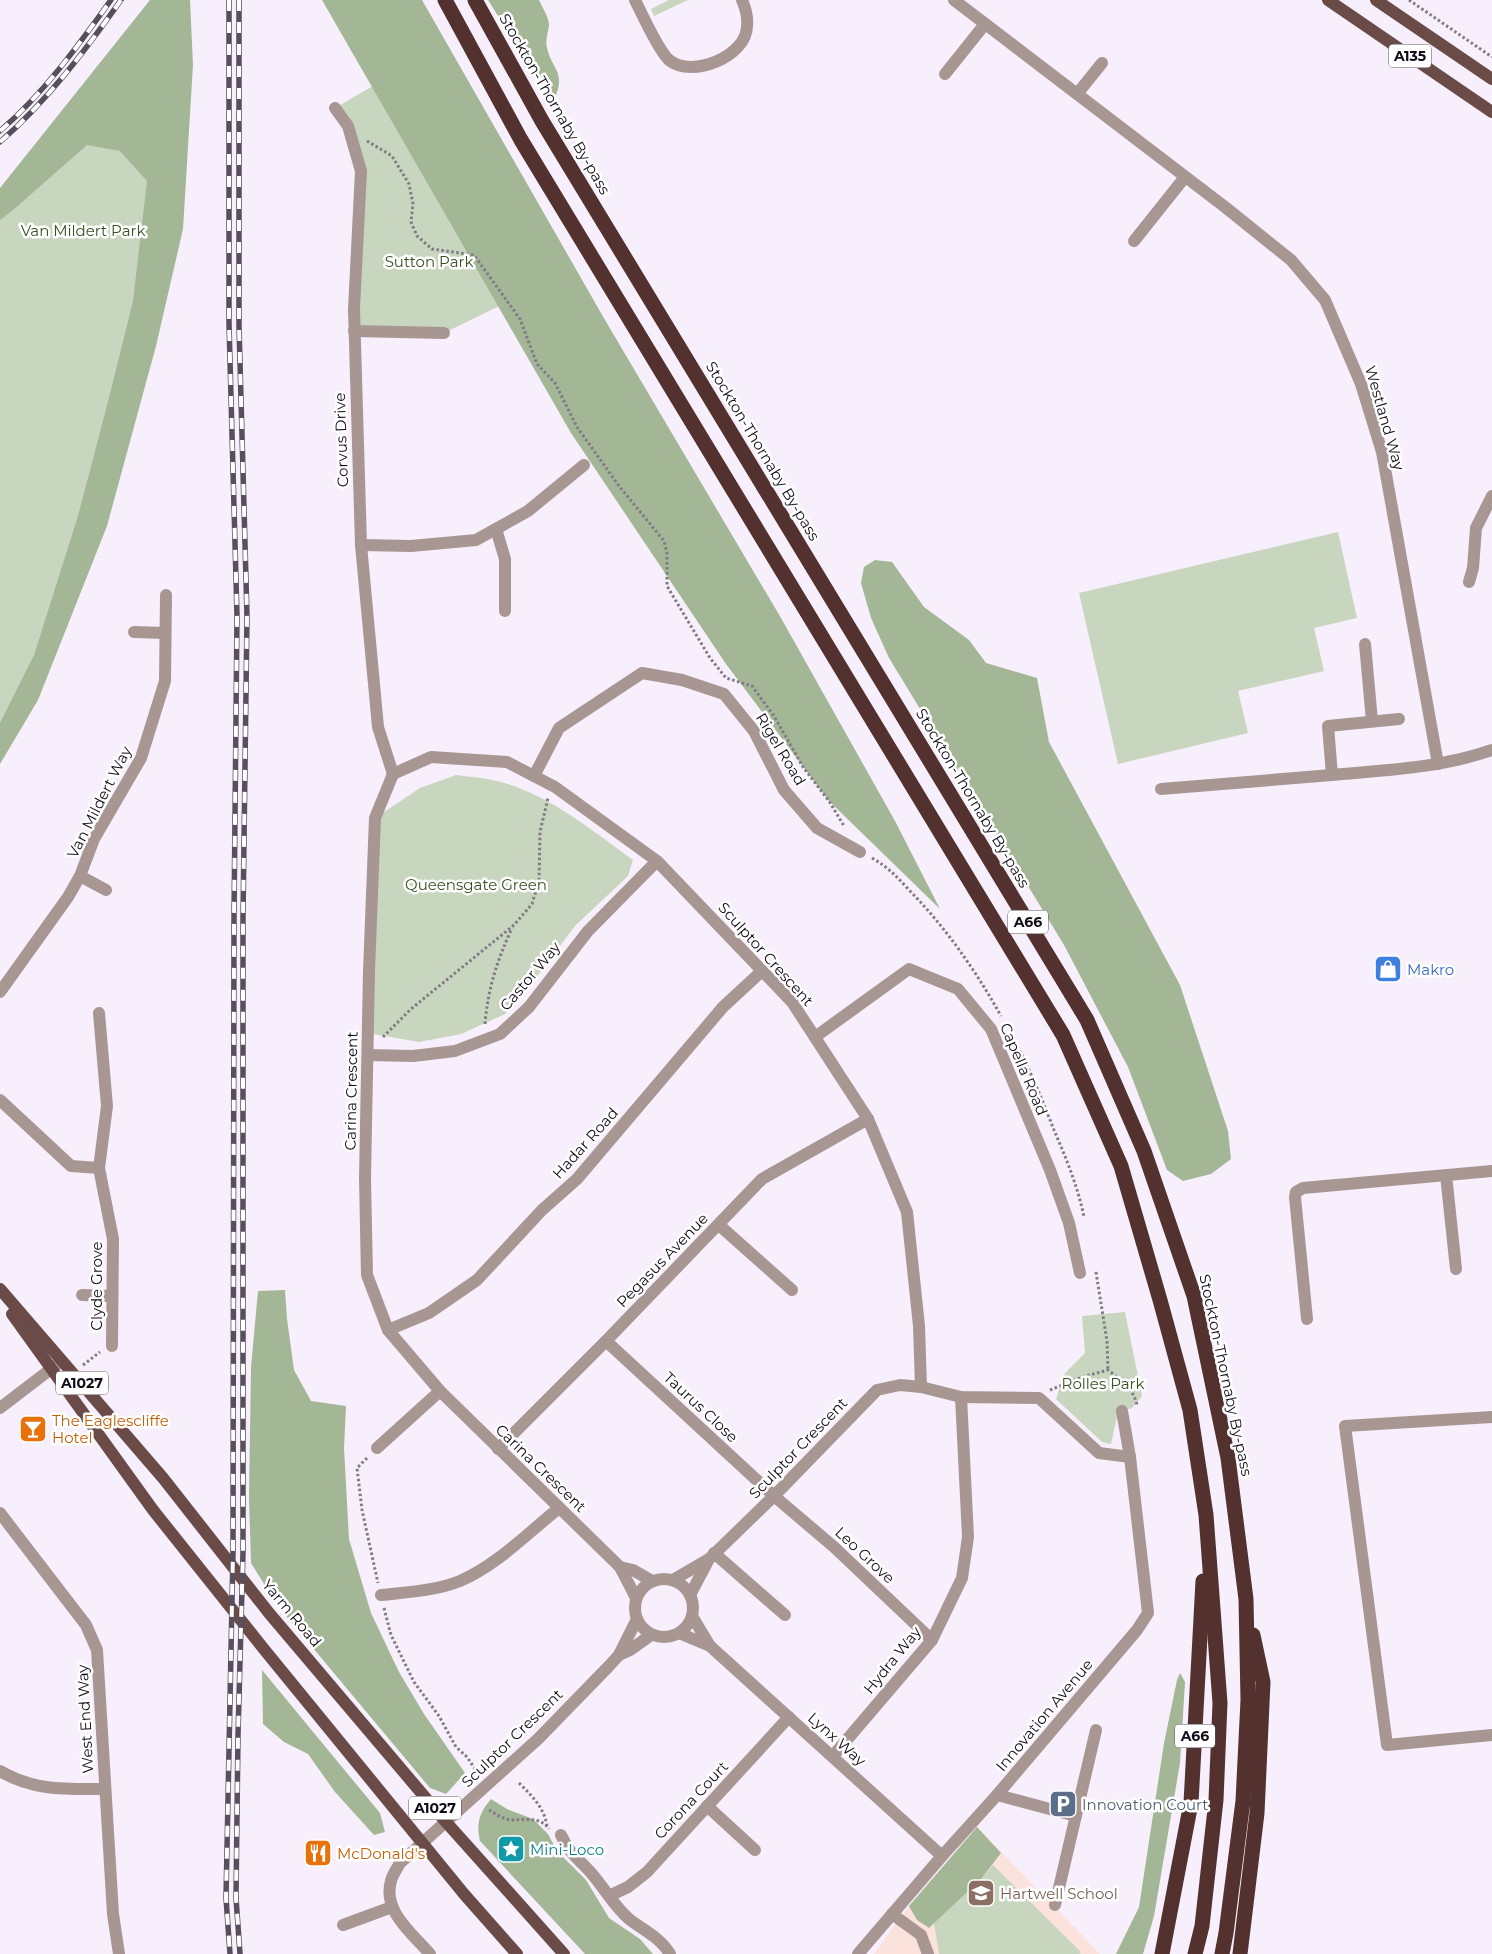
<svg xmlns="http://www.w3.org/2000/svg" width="1492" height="1954" font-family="Montserrat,sans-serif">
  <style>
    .education { fill: #fce2dc }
    .green { fill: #c9d6bf }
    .forest { fill: #a3b796 }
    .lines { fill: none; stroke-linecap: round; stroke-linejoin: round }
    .path { stroke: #817986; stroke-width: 3; stroke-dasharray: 2.5 2.5; stroke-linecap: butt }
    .minor { stroke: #a89693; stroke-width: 12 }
    .major { stroke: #6a4b47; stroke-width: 12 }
    .highway { stroke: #53312e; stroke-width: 15 }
    .rail-casing { stroke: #574f5c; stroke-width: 5.5 }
    .rail { stroke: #fff; stroke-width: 4; stroke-dasharray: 11; stroke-linecap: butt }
    .labels { text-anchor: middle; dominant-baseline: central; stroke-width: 5; stroke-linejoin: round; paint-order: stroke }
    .shield { fill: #fff; stroke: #5a555d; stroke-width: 1 }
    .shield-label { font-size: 14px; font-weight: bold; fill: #130c18 }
    .street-label { font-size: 15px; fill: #130c18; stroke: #fff }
    .park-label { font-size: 15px; fill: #375120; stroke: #fff }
    .shop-label { font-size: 15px; fill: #366cbe; stroke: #fff; text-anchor: start }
    .food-label { font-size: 15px; fill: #c56008; stroke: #fff; text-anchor: start }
    .service-label { font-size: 15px; fill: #4e5e75; stroke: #fff; text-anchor: start }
    .culture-label { font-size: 15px; fill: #0d838f; stroke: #fff; text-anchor: start }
    .education-label { font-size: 15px; fill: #785e54; stroke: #fff; text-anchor: start }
  </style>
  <rect width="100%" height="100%" fill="#f7effc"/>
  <path class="education" d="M977 1827 1100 1954H874L909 1906Z"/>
  <g class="green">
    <path d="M162 0 151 321 0 752V195Z"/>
    <path d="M669 0H688L654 16 651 9Z"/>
    <path d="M390 76 534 289 444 333 354 331 361 171 335 108Z"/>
    <path d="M1338 532 1357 618 1314 628 1324 671 1238 691 1248 733 1118 764 1079 593Z"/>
    <path d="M456 775C471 777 487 778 501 782 551 796 591 830 633 860L628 876 575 926 535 979 505 1014 461 1034 419 1042 368 1033 375 818 420 788Z"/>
    <path d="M1125 1312 1142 1396 1132 1408 1122 1411 1117 1417 1111 1444 1102 1442 1056 1399 1065 1373 1085 1353 1082 1316Z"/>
    <path d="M993 1865 1081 1952 1079 1954H939L934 1923 981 1879Z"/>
  </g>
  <g class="forest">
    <path d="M150 0H190L193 65 183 229 156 346 107 526 38 700 0 764V723L34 655 78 516 110 394 133 301 147 181 120 151 87 145 13 210 0 220V188Z"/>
    <path d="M322 0H422L605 320 781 618 895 821 940 909 829 801 726 664 571 433Z"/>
    <path d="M488 0H539C542 7 549 17 549 25 548 33 545 41 547 48 552 69 565 72 556 95L546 92Z"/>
    <path d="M875 560 892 562 924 607 969 640 986 663 1037 678 1049 742 1180 985 1228 1131 1231 1159 1211 1174 1183 1181 1167 1170 1128 1067 1064 945 889 658 871 618 861 583 864 567Z"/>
    <path d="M285 1290 287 1319 294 1370 311 1401 346 1406 344 1448 349 1539 371 1613 399 1672 424 1714 465 1773 446 1794 430 1788 277 1605 251 1563 249 1498 251 1367 258 1291Z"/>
    <path d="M262 1670 380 1813 385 1832 374 1835 335 1792 308 1754 284 1742 263 1724Z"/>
    <path d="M1180 1673 1185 1682 1180 1763 1154 1916 1143 1954H1116L1139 1907 1164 1743 1177 1680Z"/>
    <path d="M491 1799 507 1809 533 1819 548 1834 557 1851 586 1880 609 1918 640 1939 653 1954H585L480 1841C476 1823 479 1813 491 1799Z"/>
    <path d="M977 1827 1001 1853 981 1879 929 1928 917 1920 909 1906Z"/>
  </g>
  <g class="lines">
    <g class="path">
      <path d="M1409 0 1492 57"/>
      <path d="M367 141 392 156 409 184 413 204 411 222 417 236 432 249 474 255 520 319 537 364 555 383 577 427 619 486 664 541 667 553V586L710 658 726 678 752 686 774 716 803 767 829 801 844 826"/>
      <path d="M872 858C888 867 898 878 910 891 946 928 976 971 1001 1016"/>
      <path d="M485 1024C488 988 497 961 512 928"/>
      <path d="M1010 1033C1028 1064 1041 1097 1054 1130 1066 1158 1078 1187 1084 1217"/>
      <path d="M383 1037 411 1009 514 925 532 904 539 881 540 832 548 798"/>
      <path d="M1096 1272 1107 1341 1108 1370"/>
      <path d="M83 1365 100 1352"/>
      <path d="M1050 1390 1082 1377 1108 1370C1121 1380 1133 1388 1137 1405"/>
      <path d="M367 1458 357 1468 362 1510 378 1583"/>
      <path d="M384 1608 391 1635 414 1682 439 1716 456 1747 467 1757 479 1775"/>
      <path d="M519 1783C532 1796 544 1807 547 1826"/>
      <path d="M489 1810C496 1814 502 1819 511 1820 524 1820 540 1816 549 1829"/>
    </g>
    <g class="minor">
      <path d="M635 0C642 14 658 50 669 60 692 79 747 56 747 26 748 18 745 7 742 0"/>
      <path d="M954 0 1225 207 1291 260 1325 300 1361 384 1382 452 1438 764"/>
      <path d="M945 74 985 24"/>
      <path d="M1077 94 1102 63"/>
      <path d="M335 108 348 126 361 171 354 309 361 545 378 727 393 774"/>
      <path d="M1134 241 1185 177"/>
      <path d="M354 331 444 333"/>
      <path d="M496 529 505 559V611"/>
      <path d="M361 545 411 546 476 540 528 511 584 465"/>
      <path d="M1469 582 1473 568 1476 528 1492 496"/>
      <path d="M134 632 165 633"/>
      <path d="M1365 644 1372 721"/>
      <path d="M393 774 375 818 369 971 365 1178 367 1275 388 1330 440 1391 620 1567 636 1598"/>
      <path d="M393 774 431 757 507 762 555 787 657 861 792 1002 868 1119 907 1212 919 1326 921 1387"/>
      <path d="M1332 775C1386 770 1441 768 1492 750"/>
      <path d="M534 776 559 728 642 673 682 680 724 694 754 731 784 790 817 828 860 852"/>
      <path d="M1161 789 1332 775 1328 726 1399 719"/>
      <path d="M80 876 106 890"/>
      <path d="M0 992 68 897 80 876 94 839 141 758 165 681 166 595"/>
      <path d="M99 1013 107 1106 99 1168 113 1239 112 1346"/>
      <path d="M815 1037 909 969 958 989 991 1029 1050 1170 1069 1223 1080 1273"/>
      <path d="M368 1055 413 1056 455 1051 500 1034 529 1007 588 931 657 861"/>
      <path d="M0 1100 71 1166 99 1168"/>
      <path d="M1446 1175 1456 1269"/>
      <path d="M719 1225 792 1290"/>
      <path d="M82 1295 112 1296"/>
      <path d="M1307 1319 1295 1197 1296 1192 1303 1188 1492 1171"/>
      <path d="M388 1330 429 1313 477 1280 542 1210 577 1179 723 1007 762 971"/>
      <path d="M606 1341 774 1496 834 1547 932 1640"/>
      <path d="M0 1408 60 1362"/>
      <path d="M1122 1411 1130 1457"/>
      <path d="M1492 1417 1345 1426 1387 1745 1492 1735"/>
      <path d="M377 1448 440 1391"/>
      <path d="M498 1449 606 1341 762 1179 868 1119"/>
      <path d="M0 1513 86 1625 97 1650 113 1914 119 1954"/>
      <path d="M714 1553 785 1615"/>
      <path d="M620 1567 633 1570 652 1581"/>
      <circle cx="664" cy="1608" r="29"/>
      <path d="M673 1580 709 1559 774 1496 877 1390 900 1385 921 1387 961 1397 1039 1398 1099 1453 1130 1457 1148 1613 1137 1630 997 1795 942 1856 858 1954"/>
      <path d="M381 1595C407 1592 435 1591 460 1581 497 1565 528 1533 559 1508"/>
      <path d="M690 1595 708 1561"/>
      <path d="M692 1616 710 1646"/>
      <path d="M679 1633 710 1646 942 1856"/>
      <path d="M619 1655 630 1650 651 1635"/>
      <path d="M833 1756 932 1640 962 1578 968 1537 961 1397"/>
      <path d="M0 1771C33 1791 67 1789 104 1789"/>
      <path d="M997 1795 1076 1816"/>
      <path d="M707 1806 755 1850"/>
      <path d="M561 1835C570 1855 579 1859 592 1874 605 1889 614 1906 629 1919 643 1930 661 1938 670 1954"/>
      <path d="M609 1896 628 1887 647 1872 789 1717"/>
      <path d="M1055 1905 1096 1730"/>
      <path d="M892 1914 921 1935 928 1954"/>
      <path d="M343 1925 392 1907"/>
      <path d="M430 1954C413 1934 382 1911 391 1881 392 1875 397 1869 400 1863L538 1739 609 1666 619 1655 637 1619"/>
    </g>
    <g class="major">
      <path d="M1328 0 1492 112"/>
      <path d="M1376 0 1492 79"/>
      <path d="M0 1289 163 1478 269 1613 446 1822 564 1954"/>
      <path d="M12 1314 153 1510 263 1648 464 1894 517 1954"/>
    </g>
    <g class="highway">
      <path d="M445 0 521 140 1063 1035 1121 1166 1160 1300 1190 1410 1206 1515 1220 1703 1216 1800 1202 1926 1195 1954"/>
      <path d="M475 0 542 121 1087 1020 1144 1151 1194 1296 1228 1458 1246 1599 1248 1700 1243 1801 1226 1933 1222 1954"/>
      <path d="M1162 1954 1191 1803 1203 1581"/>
      <path d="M1240 1954 1257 1813 1263 1682 1253 1635"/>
    </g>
    <g class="rail-casing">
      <g id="rail">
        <path d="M229 0V324L237 616 234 917 233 1552 226 1898 230 1954"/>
        <path d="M239 0V326L247 616 243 917V1552L238 1735 236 1898 240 1954"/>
        <path d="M0 131C43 94 78 46 111 0"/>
        <path d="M0 142C47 101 85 51 121 0"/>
      </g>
    </g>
    <use href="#rail" class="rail"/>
  </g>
  <defs>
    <g id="shop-square" transform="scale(1.4375)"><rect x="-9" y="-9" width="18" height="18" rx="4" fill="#3f7fe0" stroke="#fff"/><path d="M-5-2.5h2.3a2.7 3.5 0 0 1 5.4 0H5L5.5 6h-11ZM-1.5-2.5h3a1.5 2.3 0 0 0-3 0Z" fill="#fff"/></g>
    <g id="bar-square" transform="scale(1.4375)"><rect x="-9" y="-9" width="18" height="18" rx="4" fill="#e8710a" stroke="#fff"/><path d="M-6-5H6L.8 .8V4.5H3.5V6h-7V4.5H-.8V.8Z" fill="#fff"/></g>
    <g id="parking-square" transform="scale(1.4375)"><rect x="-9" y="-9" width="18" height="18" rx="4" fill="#5c6f8a" stroke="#fff"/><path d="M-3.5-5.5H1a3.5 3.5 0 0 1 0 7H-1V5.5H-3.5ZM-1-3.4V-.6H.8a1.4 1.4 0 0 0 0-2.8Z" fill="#fff"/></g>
    <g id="sight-square" transform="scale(1.4375)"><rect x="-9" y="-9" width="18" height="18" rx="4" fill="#0f9aa8" stroke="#fff"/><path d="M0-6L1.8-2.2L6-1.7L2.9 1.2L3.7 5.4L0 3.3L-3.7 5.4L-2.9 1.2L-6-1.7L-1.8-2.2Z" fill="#fff"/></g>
    <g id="restaurant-square" transform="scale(1.4375)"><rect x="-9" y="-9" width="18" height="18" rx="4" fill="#e8710a" stroke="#fff"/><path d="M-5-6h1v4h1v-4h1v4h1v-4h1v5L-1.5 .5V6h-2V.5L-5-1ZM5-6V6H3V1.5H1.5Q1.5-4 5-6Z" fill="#fff"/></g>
    <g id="school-square" transform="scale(1.4375)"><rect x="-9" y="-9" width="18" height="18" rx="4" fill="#8d6e63" stroke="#fff"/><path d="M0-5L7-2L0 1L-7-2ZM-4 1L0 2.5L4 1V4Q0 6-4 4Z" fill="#fff"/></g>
  </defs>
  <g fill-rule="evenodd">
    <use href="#shop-square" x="1388" y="969"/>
    <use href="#bar-square" x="33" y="1429"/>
    <use href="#parking-square" x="1063" y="1804"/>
    <use href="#sight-square" x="511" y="1849"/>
    <use href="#restaurant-square" x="318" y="1853"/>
    <use href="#school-square" x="981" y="1893"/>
  </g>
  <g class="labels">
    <g class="shield">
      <rect x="1389" y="44.5" width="42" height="23" rx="4"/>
      <rect x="1008" y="910.5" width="40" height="23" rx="4"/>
      <rect x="56" y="1371.5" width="52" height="23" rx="4"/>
      <rect x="1175" y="1724.5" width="40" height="23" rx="4"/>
      <rect x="409" y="1796.5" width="52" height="23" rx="4"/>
    </g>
    <g class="shield-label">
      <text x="1410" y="56">A135</text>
      <text x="1028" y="922">A66</text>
      <text x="82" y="1383">A1027</text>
      <text x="1195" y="1736">A66</text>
      <text x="435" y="1808">A1027</text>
    </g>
    <g class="street-label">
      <text transform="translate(555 104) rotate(60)">Stockton-Thornaby By-pass</text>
      <text transform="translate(1385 418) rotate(74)">Westland Way</text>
      <text transform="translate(341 440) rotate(-92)">Corvus Drive</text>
      <text transform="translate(763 451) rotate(59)">Stockton-Thornaby By-pass</text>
      <text transform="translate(781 749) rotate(59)">Rigel Road</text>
      <text transform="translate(973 798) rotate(59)">Stockton-Thornaby By-pass</text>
      <text transform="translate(99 802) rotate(-63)">Van Mildert Way</text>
      <text transform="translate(766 954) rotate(48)">Sculptor Crescent</text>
      <text transform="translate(530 976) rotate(-50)">Castor Way</text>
      <text transform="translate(1024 1069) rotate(67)">Capella Road</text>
      <text transform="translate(351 1091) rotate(-89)">Carina Crescent</text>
      <text transform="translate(585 1143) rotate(-48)">Hadar Road</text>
      <text transform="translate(662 1260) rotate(-46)">Pegasus Avenue</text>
      <text transform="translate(96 1286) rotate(-90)">Clyde Grove</text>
      <text transform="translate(1226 1375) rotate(78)">Stockton-Thornaby By-pass</text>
      <text transform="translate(701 1407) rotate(43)">Taurus Close</text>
      <text transform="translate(798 1448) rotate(-46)">Sculptor Crescent</text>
      <text transform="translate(541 1468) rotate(44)">Carina Crescent</text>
      <text transform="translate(865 1555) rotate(43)">Leo Grove</text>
      <text transform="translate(292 1613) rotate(50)">Yarm Road</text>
      <text transform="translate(892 1660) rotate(-51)">Hydra Way</text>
      <text transform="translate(1044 1715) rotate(-50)">Innovation Avenue</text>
      <text transform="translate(85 1719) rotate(-93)">West End Way</text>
      <text transform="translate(512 1738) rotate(-44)">Sculptor Crescent</text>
      <text transform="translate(837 1739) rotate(42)">Lynx Way</text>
      <text transform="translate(691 1800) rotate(-47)">Corona Court</text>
    </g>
    <g class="park-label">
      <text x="83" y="230">Van Mildert Park</text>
      <text x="429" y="261">Sutton Park</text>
      <text x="476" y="884">Queensgate Green</text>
      <text x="1103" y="1383">Rolles Park</text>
    </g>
    <g class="shop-label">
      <text x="1407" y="969">Makro</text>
    </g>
    <g class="food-label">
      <text x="52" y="1420">The Eaglescliffe<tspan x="52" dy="17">Hotel</tspan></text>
      <text x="337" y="1853">McDonald's</text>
    </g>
    <g class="service-label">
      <text x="1082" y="1804">Innovation Court</text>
    </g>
    <g class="culture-label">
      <text x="530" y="1849">Mini-Loco</text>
    </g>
    <g class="education-label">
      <text x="1000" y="1893">Hartwell School</text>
    </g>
  </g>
</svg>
